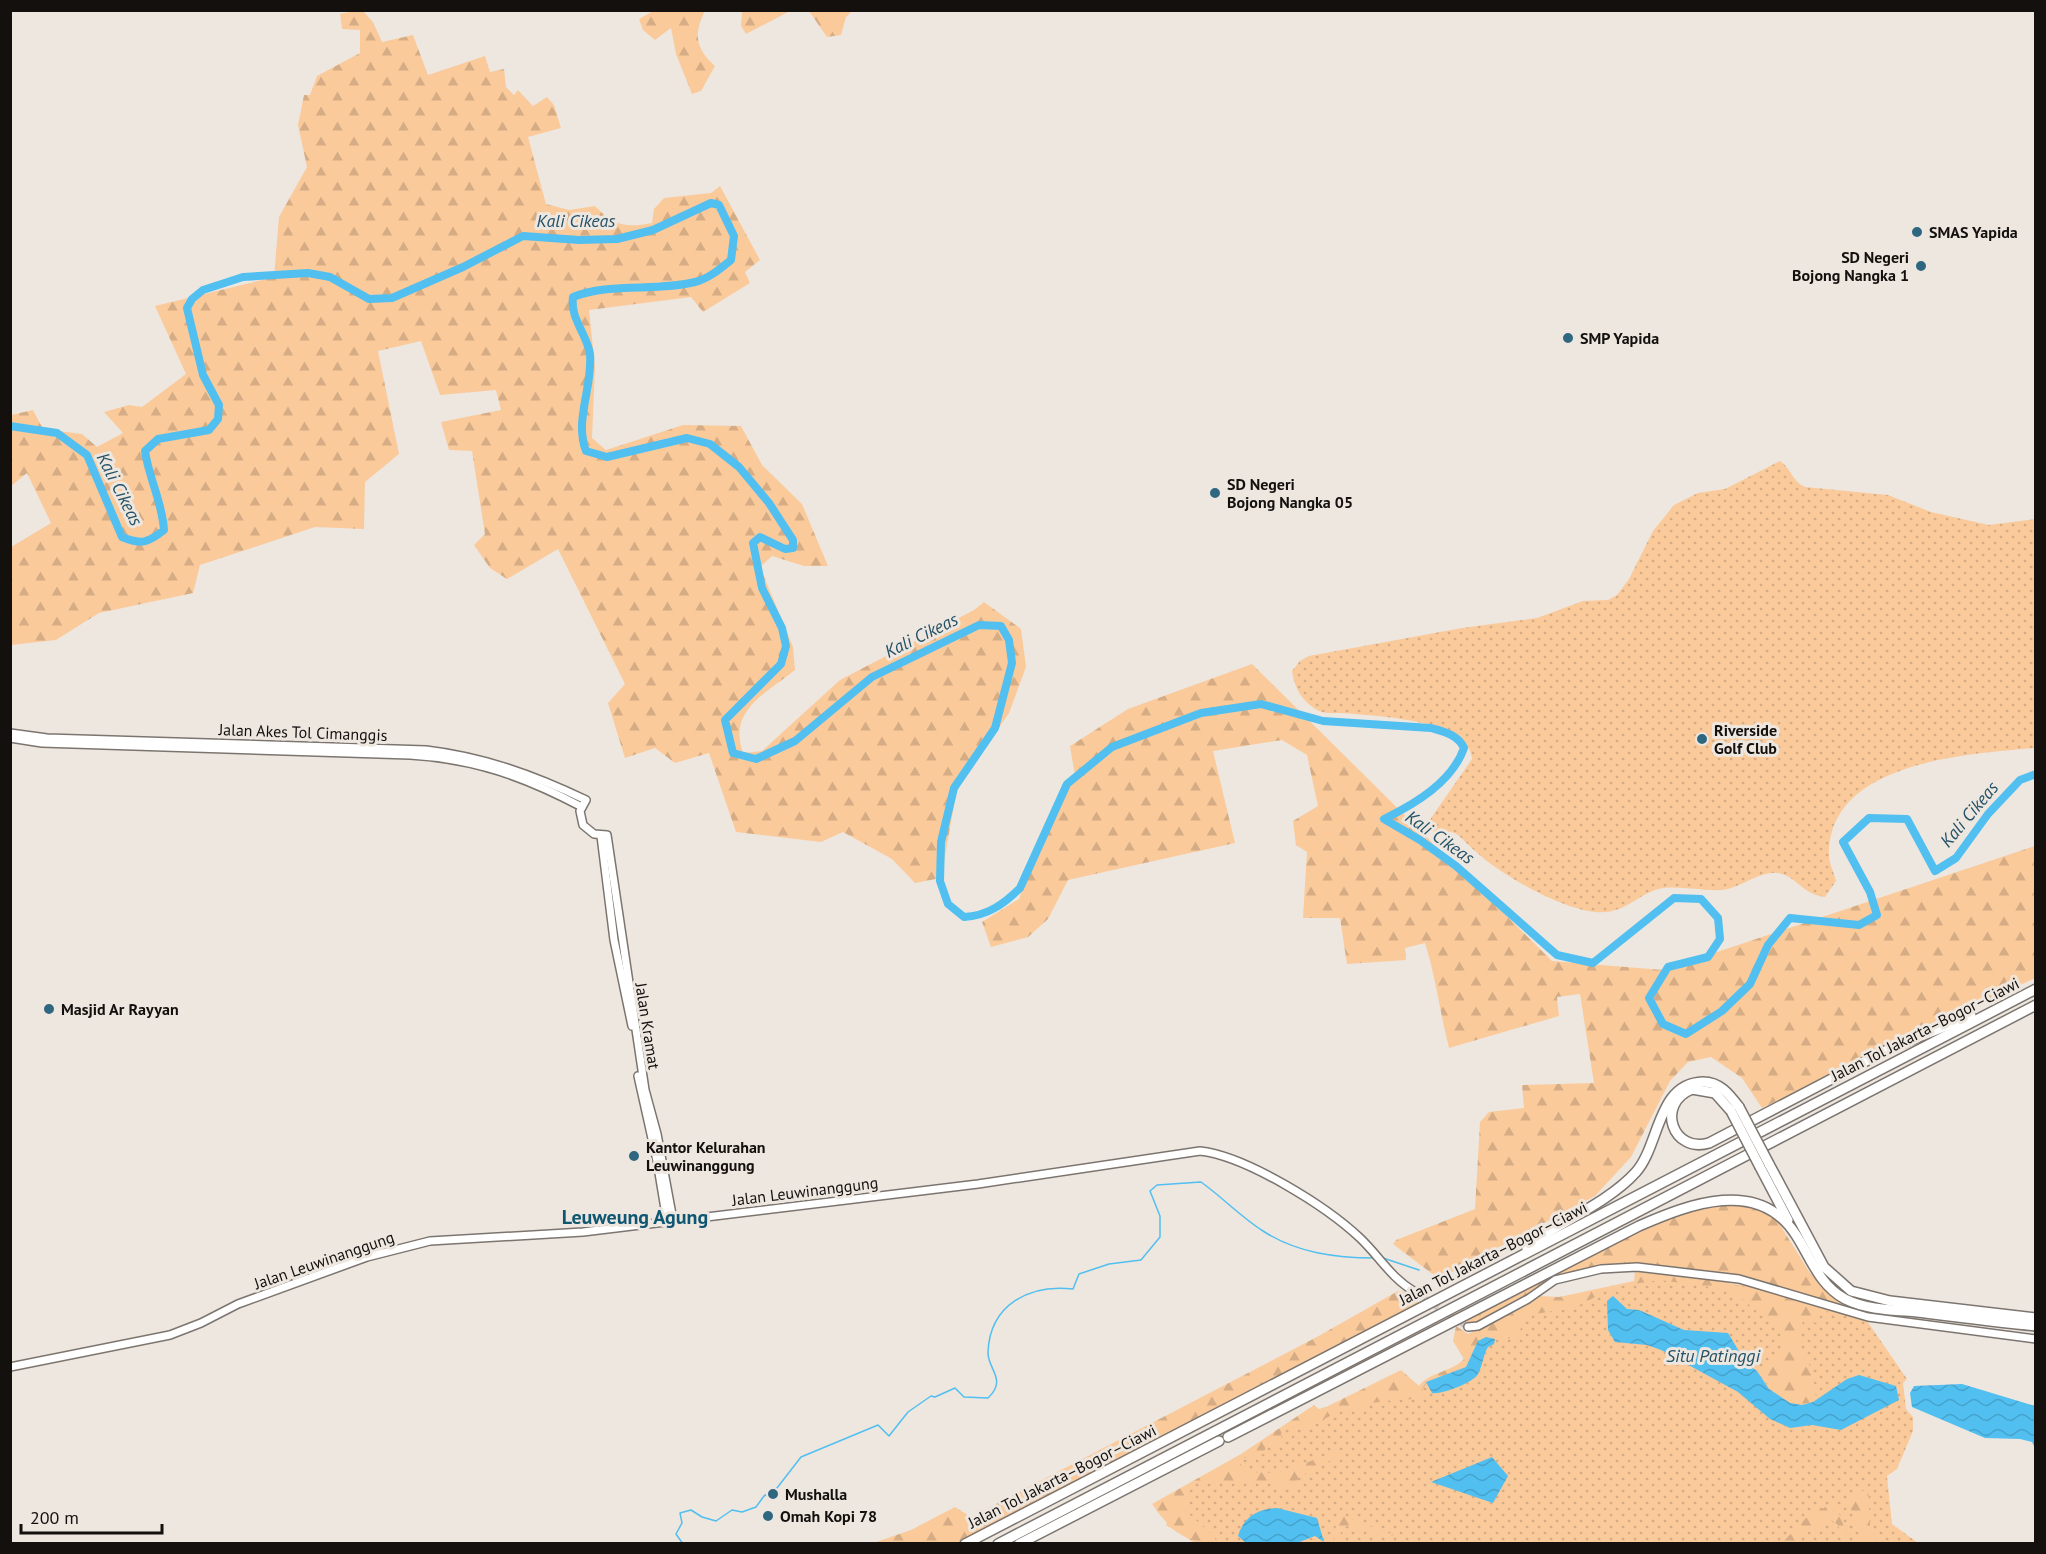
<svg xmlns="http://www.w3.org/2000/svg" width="2046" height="1554" font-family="'PT Sans',sans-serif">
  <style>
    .grass { fill: url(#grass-dots) }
    .forest { fill: url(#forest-firs) }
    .water { fill: url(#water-waves) }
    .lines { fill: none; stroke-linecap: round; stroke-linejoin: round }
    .stream { stroke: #51bff0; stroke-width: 1.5 }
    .river { stroke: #51bff0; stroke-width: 8 }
    .secondary-tunnel { stroke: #cdc7c0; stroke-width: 7; stroke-dasharray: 7 3.5; stroke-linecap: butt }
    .secondary-casing { stroke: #7c756f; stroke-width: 10 }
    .highway-casing { stroke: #7c756f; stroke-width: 12 }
    .secondary { stroke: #fff; stroke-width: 7 }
    .highway { stroke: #fff; stroke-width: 9 }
    .highway-bridge-casing { stroke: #7c756f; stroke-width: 12; stroke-linecap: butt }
    .highway-bridge { stroke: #fff; stroke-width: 9 }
    .poi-dot { fill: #2f6781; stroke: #eee7e0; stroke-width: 2 }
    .labels { text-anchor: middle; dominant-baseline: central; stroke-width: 6; stroke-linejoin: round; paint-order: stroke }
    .poi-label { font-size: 16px; font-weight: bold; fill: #13100e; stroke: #eee7e0; text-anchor: start }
    .street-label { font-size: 16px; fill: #13100e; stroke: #eee7e0 }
    .water-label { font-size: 18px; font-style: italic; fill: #245267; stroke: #eee7e0 }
    .quarter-label { font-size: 20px; font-weight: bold; fill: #0e5672; stroke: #eee7e0 }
  </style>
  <defs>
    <pattern id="grass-dots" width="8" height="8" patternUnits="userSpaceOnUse" patternTransform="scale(1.5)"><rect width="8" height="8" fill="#faca9b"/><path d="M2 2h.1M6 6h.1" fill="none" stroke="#d5ac84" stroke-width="1.8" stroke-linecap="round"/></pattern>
    <pattern id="forest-firs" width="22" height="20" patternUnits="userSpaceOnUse" patternTransform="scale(1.5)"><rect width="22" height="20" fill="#faca9b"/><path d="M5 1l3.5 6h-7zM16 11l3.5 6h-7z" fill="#d5ac84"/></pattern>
    <pattern id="water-waves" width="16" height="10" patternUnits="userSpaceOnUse" patternTransform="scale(1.5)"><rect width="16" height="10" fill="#51bff0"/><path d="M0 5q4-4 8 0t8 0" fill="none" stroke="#46a3cd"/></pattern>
  </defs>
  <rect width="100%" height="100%" fill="#eee7e0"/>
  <g class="grass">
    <path d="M1780 461C1791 468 1792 481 1805 487L1888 495 1931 512 1989 525 2035 519V748C1969 754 1828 761 1829 855 1829 863 1834 873 1836 881L1825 897C1802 894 1796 876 1778 873 1759 871 1741 888 1722 890 1702 891 1682 886 1663 888 1638 892 1627 915 1595 912 1562 909 1507 878 1482 857 1473 850 1466 842 1458 835 1448 828 1438 836 1428 829L1429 821 1472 759C1471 719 1373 716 1342 713 1335 713 1326 714 1319 711 1303 703 1294 688 1292 671L1300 661 1309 656 1462 628 1537 618 1583 601 1608 600 1617 595 1629 579 1653 531 1674 505 1698 493 1725 489Z"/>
    <path d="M1639 1270 1748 1286 1867 1321 1907 1379 1903 1383 1906 1409 1913 1417V1431L1897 1469 1887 1476 1892 1524 1918 1543H1195L1166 1525 1190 1483 1258 1446 1309 1412 1383 1390 1420 1386 1461 1364 1473 1350 1482 1329 1614 1287 1640 1282Z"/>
  </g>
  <g class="forest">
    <path d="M354 11H363L373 22 382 42 413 35 428 75 485 56 490 72 504 69 506 87 514 95 518 90 533 106 547 97 554 105 561 128 528 137 546 204 569 210 595 206C615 226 625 228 652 223L654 209 664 198 711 193 720 186 760 260 745 272 750 283 703 312 691 297 589 310 595 367 592 438 606 450 683 425 741 426 762 465 802 504 828 566H804L772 556 760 567 793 647 795 670C765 694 728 710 743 753L762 751 840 680 974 610 984 602 1021 629 1026 667 1009 713 957 789 941 878 915 883 892 859 843 832 821 842 736 832 709 753 675 763 655 748 625 758 608 703 625 684 558 549 507 579 490 568 474 545 485 534 472 451 449 450 441 422 501 410 496 390 440 395 421 341 378 351 399 454 365 482 364 529 315 527 200 565 193 593 99 613 56 640 11 645V547L51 523 27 473 11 486V415L33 410 43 429 82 434 97 447 123 433 104 412 129 405 142 407 186 374 155 306 274 277 279 217 307 167 298 125 304 95H310L317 76 360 53V30L342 29 340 14Z"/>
    <path d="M653 11H705C693 34 696 49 715 66L701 91 692 94 676 54 671 28 655 40 643 30 639 19Z"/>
    <path d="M742 11V10L790 11 746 34 741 26Z"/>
    <path d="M809 11H852L846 17 841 35 827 37Z"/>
    <path d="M1252 664 1552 961 1663 970 2035 846V978L1762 1108 1742 1078 1711 1057 1688 1062 1670 1081 1631 1157 1595 1196 1439 1279 1393 1244 1396 1240 1475 1209 1480 1122 1489 1112 1524 1108 1522 1085 1594 1083 1580 994 1557 997 1559 1016 1449 1048C1440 1013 1436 978 1425 943L1405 948 1406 960 1347 964 1340 918H1303L1307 852 1296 845 1293 821 1318 806 1307 755 1282 740 1213 751 1235 843 1068 880 1048 919 1028 937 991 947 982 922 1019 899 1044 825 1075 776 1070 746 1128 709Z"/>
    <path d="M1724 1202 1751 1203 1775 1217 1810 1273 1838 1300 1865 1311 2036 1336 1904 1320 1842 1307 1735 1275 1639 1264 1563 1275 1545 1282 1536 1292 1472 1325 1465 1321 1542 1277 1655 1220Z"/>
    <path d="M1635 1270C1704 1274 1770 1293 1838 1310L1822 1312 1816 1323 1805 1318C1792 1342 1803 1346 1811 1369 1814 1378 1815 1389 1816 1398L1813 1402C1773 1410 1775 1384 1749 1366L1766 1369 1782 1352 1780 1330 1731 1290 1660 1280 1614 1287 1576 1307 1524 1316 1519 1335C1506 1343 1486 1335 1475 1349 1471 1354 1470 1362 1466 1367L1427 1382 1422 1390 1430 1396C1412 1401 1395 1399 1378 1402 1364 1404 1357 1413 1342 1410L1308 1427 1290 1426 1281 1433 1282 1442 1276 1446 1266 1444 1264 1454 1239 1459 1244 1472 1278 1473 1341 1450 1345 1453 1299 1477 1292 1490 1269 1482 1190 1483 1189 1514 1214 1536 1217 1543C1184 1543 1170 1530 1152 1504L1241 1454 1314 1405 1320 1410 1401 1370 1419 1386C1429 1372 1452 1372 1464 1359L1453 1341 1456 1326 1468 1334 1539 1296 1559 1297 1634 1281Z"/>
    <path d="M1398 1291 1406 1292 1423 1306 965 1543 870 1544 911 1530 955 1507 971 1517 1315 1338Z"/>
    <path d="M1868 1490 1870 1525 1878 1543H1862L1846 1493Z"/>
    <path d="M1831 1504 1837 1508 1850 1543H1845L1838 1525 1831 1520 1799 1537 1796 1543H1782L1807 1517Z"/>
    <path d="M1337 1514 1394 1535 1381 1537 1347 1525 1341 1532 1339 1543H1334Z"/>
  </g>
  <g class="water">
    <path d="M1613 1296 1627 1309 1639 1310 1684 1330 1728 1333 1746 1363 1757 1371 1769 1389 1790 1403 1802 1405 1813 1402 1847 1379 1859 1375 1896 1386 1899 1400 1841 1430 1812 1425 1790 1428 1770 1419 1738 1392 1661 1350 1647 1345 1615 1342 1608 1330 1607 1301Z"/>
    <path d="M1486 1337 1495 1339 1494 1344 1488 1347C1483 1355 1483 1365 1478 1374 1474 1382 1442 1395 1432 1393L1426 1382 1466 1367 1478 1341Z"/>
    <path d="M1962 1384 2035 1406V1448L2032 1442 2020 1439 1985 1438 1912 1407 1910 1393 1914 1386Z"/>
    <path d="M1492 1457 1508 1476 1493 1503 1431 1482Z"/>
    <path d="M1277 1508 1317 1518 1324 1542 1315 1536 1297 1543H1246L1238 1536C1244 1516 1258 1509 1277 1508Z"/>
  </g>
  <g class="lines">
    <g class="stream">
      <path d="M1383 1258 1419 1270"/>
      <path d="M683 1544 676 1534 682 1523 680 1513 691 1510 702 1517 716 1521 732 1510 742 1512 756 1507 764 1496 777 1488 801 1457 878 1425 889 1436 908 1412 931 1396 935 1397 955 1388 964 1397 988 1398C1008 1379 987 1369 988 1352 990 1304 1030 1284 1073 1289L1079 1274 1109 1264 1141 1260 1160 1237V1216L1150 1191 1157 1185 1201 1182C1222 1197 1241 1217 1263 1231 1297 1253 1336 1258 1375 1258"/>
    </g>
    <path class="river" d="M10 426 57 433 87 455 122 537C141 545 148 543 164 530 162 501 149 479 145 451L158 439 209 430 218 419 219 405 203 375 187 308 192 299 203 290 243 277 308 273 330 277 369 299 392 298 463 267 523 236 579 240 617 239 653 230 711 203 719 205 734 236 731 260C720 269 708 279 695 282 655 292 612 282 573 297 570 319 587 334 590 354 593 387 574 420 586 451L607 457 687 438 710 444 739 467 769 503 793 540V548L785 549 760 537 753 543 762 588 782 628 786 646 781 664 725 720 733 753 756 759 795 741 872 677 979 625 1001 626 1009 640 1012 663 995 728 954 788 941 842 940 881 948 904 964 917C987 916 1004 904 1020 888L1067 784 1112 747 1201 713 1261 704 1323 721 1431 728C1445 732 1458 735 1464 748 1452 782 1415 804 1384 819L1420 840 1456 866 1557 955 1593 963 1674 898 1701 899 1718 918 1720 939 1708 957 1668 967 1649 998 1663 1024 1686 1034 1722 1011 1750 984 1768 945 1790 918 1859 925 1877 915 1870 892 1843 842 1869 818 1907 819 1935 871 1956 858 1988 814 2020 780 2036 774"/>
    <path class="secondary-tunnel" d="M1415 1292 1468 1327"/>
    <g class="secondary-casing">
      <g id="secondary">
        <path d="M10 733 47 738 426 750C484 757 534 775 586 800L580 811 583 825 594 834 607 835 645 1090 657 1134 673 1220"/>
        <path d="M10 738 42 743 410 755C476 759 525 777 582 807"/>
        <path d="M601 836 614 940 632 1026"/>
        <path d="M638 1076 657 1161 667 1221"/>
        <path d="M1468 1327 1478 1326 1528 1299 1555 1280 1601 1269 1637 1267 1739 1279 1868 1317 2036 1339"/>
        <path d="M10 1367 170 1335 201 1323 238 1304 367 1257 430 1241 583 1232 978 1184 1200 1151C1246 1156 1326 1206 1360 1238 1380 1257 1391 1278 1415 1292"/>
      </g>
    </g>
    <g class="highway-casing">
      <g id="highway">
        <path d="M1731 1111 1715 1093 1692 1089C1655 1104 1673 1154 1709 1143L1891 1048 1971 1016"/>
        <path d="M1769 1164 1824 1267 1851 1291 1890 1301 2036 1318"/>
        <path d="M1760 1167 1788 1220"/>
        <path d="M1527 1249 1537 1239C1568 1219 1612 1199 1636 1172 1660 1145 1657 1083 1703 1082 1720 1082 1729 1094 1739 1107"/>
        <path d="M1228 1437 1639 1226C1689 1204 1759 1177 1796 1235 1811 1258 1819 1285 1845 1299 1867 1310 1894 1310 1917 1312 1957 1317 1996 1322 2036 1326"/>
        <path d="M965 1544 2036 989"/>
        <path d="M998 1544 2036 1005"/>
        <path d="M1019 1544 1219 1441"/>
      </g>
    </g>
    <use href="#secondary" class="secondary"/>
    <use href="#highway" class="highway"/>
    <g class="highway-bridge-casing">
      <g id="highway-bridge">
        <path d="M1739 1107 1769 1164"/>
        <path d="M1731 1111 1760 1167"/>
      </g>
    </g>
    <use href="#highway-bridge" class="highway-bridge"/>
  </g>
  <g class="poi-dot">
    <circle cx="1917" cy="232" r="6"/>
    <circle cx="1921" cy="266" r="6"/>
    <circle cx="1568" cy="338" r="6"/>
    <circle cx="1215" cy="493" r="6"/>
    <circle cx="1702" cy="739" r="6"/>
    <circle cx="49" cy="1009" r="6"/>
    <circle cx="634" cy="1156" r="6"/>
    <circle cx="773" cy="1494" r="6"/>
    <circle cx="768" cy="1516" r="6"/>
  </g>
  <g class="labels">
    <g class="poi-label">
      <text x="1929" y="232">SMAS Yapida</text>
      <text x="1909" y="257" text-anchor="end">SD Negeri<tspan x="1909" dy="18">Bojong Nangka 1</tspan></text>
      <text x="1580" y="338">SMP Yapida</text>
      <text x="1227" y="484">SD Negeri<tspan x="1227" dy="18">Bojong Nangka 05</tspan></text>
      <text x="1714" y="730">Riverside<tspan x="1714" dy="18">Golf Club</tspan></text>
      <text x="61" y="1009">Masjid Ar Rayyan</text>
      <text x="646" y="1147">Kantor Kelurahan<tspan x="646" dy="18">Leuwinanggung</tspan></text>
      <text x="785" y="1494">Mushalla</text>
      <text x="780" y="1516">Omah Kopi 78</text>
    </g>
    <g class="street-label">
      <text transform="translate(303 732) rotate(2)">Jalan Akes Tol Cimanggis</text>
      <text transform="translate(648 1026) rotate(81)">Jalan Kramat</text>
      <text transform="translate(1925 1029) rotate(-27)">Jalan Tol Jakarta–Bogor–Ciawi</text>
      <text transform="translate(805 1191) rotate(-7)">Jalan Leuwinanggung</text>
      <text transform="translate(1493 1253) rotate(-27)">Jalan Tol Jakarta–Bogor–Ciawi</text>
      <text transform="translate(324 1260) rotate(-19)">Jalan Leuwinanggung</text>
      <text transform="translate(1062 1476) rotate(-27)">Jalan Tol Jakarta–Bogor–Ciawi</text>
    </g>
    <g class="water-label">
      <text x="576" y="220">Kali Cikeas</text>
      <text transform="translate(120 489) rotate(63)">Kali Cikeas</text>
      <text transform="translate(921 635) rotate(-26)">Kali Cikeas</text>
      <text transform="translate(1969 814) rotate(-50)">Kali Cikeas</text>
      <text transform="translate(1440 837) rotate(35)">Kali Cikeas</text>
      <text x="1713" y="1355">Situ Patinggi</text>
    </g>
    <g class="quarter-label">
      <text x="635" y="1217">Leuweung Agung</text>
    </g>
  </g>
  <rect width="2046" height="1554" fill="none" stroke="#13100e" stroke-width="24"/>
  <path d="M21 1524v9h141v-9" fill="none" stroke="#13100e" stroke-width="3"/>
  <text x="30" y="1524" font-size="18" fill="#13100e" stroke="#eee7e0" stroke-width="4.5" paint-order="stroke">200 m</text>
</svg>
